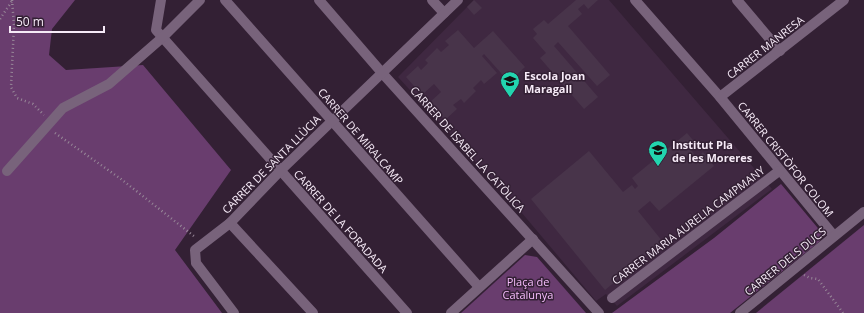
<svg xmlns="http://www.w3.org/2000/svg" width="864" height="313" font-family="'Open Sans',sans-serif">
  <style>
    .built { fill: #3f2841 }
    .green { fill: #693d6e }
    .building { fill: #48344a }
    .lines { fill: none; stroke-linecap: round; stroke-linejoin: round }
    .path { stroke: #978798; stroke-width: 2.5; stroke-dasharray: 1 3; stroke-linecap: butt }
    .minor { stroke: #78637b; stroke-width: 10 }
    .labels { text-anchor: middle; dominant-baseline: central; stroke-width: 3; stroke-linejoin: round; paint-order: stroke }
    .street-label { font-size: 11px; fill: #f6eaf7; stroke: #332034 }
    .poi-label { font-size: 11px; font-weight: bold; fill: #f6eaf7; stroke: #332034; text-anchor: start }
    .park-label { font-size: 11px; fill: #f7bdfd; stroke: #332034 }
  </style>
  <rect width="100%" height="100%" fill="#332034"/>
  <path class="built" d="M474 0H609L772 189 617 306 606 294 596 301 516 206 398 77Z"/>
  <g class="green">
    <path d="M0 0H75L52 29 49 55 66 70 143 65 231 170 175 250 222 313H0Z"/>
    <path d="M781 184 822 233 820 241 730 313H612L714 238Z"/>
    <path d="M864 225V313H756Z"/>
    <path d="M525 255 537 257 586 313H461Z"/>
  </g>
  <g class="building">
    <path d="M474 0 482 8 474 15 467 7Z"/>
    <path d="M576 0H598L588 9 584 4 578 9 582 14 568 26 610 75 597 86 558 42 554 46 598 97 584 109 540 58 546 53 533 38 537 34 533 29 544 20 548 24Z"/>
    <path d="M458 30 474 48 493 31 525 67 509 82 484 54 482 56 497 73 484 84 481 80 473 88 476 91 464 103 461 99 453 105 457 109 445 120 429 103 441 92 434 84 422 95 406 77 418 66 421 70 428 63 425 60 437 48 441 52 449 45 445 41Z"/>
    <path d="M687 133 697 145 691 150 697 158 703 152 714 166 659 211 650 201 638 211 663 242 605 290 531 199 589 151 623 192 632 185 635 189 638 186 632 178Z"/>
  </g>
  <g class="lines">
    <g class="path">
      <path d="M12 0 14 25 11 87 17 98 33 104 44 115"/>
      <path d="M0 19 12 1"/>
      <path d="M55 133 121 179 195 237"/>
      <path d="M804 275 810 278 818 279 843 313"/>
    </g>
    <g class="minor">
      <path d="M161 0 156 30 407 313"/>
      <path d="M225 0 479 287"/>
      <path d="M319 0 383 74 599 313"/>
      <path d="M432 0 444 13"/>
      <path d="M635 0 720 97 834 236"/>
      <path d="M737 0 780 51"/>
      <path d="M720 97 844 0"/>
      <path d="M7 171 63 108 109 84 163 37 200 0"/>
      <path d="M230 223 313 313"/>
      <path d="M612 298 779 171"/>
      <path d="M234 313 196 263 195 250 230 223 280 171 458 0"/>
      <path d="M451 313 533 239"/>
      <path d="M740 313 864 212"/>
    </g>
  </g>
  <defs>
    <g id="school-pin" transform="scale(1)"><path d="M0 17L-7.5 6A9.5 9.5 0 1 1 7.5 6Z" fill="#22d5af" stroke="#332034"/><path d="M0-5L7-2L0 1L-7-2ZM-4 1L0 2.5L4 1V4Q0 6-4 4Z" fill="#111"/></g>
  </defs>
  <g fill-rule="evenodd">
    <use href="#school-pin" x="510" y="81"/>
    <use href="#school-pin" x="658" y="150"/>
  </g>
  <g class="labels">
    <g class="street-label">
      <text transform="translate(765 47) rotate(-38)">CARRER MANRESA</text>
      <text transform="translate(361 136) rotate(49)">CARRER DE MIRALCAMP</text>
      <text transform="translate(468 149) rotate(48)">CARRER DE ISABEL LA CATÒLICA</text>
      <text transform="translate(786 159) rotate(51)">CARRER CRISTÒFOR COLOM</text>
      <text transform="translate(271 164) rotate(-45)">CARRER DE SANTA LLÙCIA</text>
      <text transform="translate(341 221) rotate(48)">CARRER DE LA FORADADA</text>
      <text transform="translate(688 225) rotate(-37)">CARRER MARIA AURELIA CAMPMANY</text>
      <text transform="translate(785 261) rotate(-39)">CARRER DELS DUCS</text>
    </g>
    <g class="poi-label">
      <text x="524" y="75">Escola Joan<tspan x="524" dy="13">Maragall</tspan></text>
      <text x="672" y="144">Institut Pla<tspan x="672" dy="13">de les Moreres</tspan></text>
    </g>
    <g class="park-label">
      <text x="528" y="281">Plaça de<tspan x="528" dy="13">Catalunya</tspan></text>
    </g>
  </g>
  <path d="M10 26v6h94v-6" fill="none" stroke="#f6eaf7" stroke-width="2"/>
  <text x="16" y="26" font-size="12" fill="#f6eaf7" stroke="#332034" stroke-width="3" paint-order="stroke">50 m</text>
</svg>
